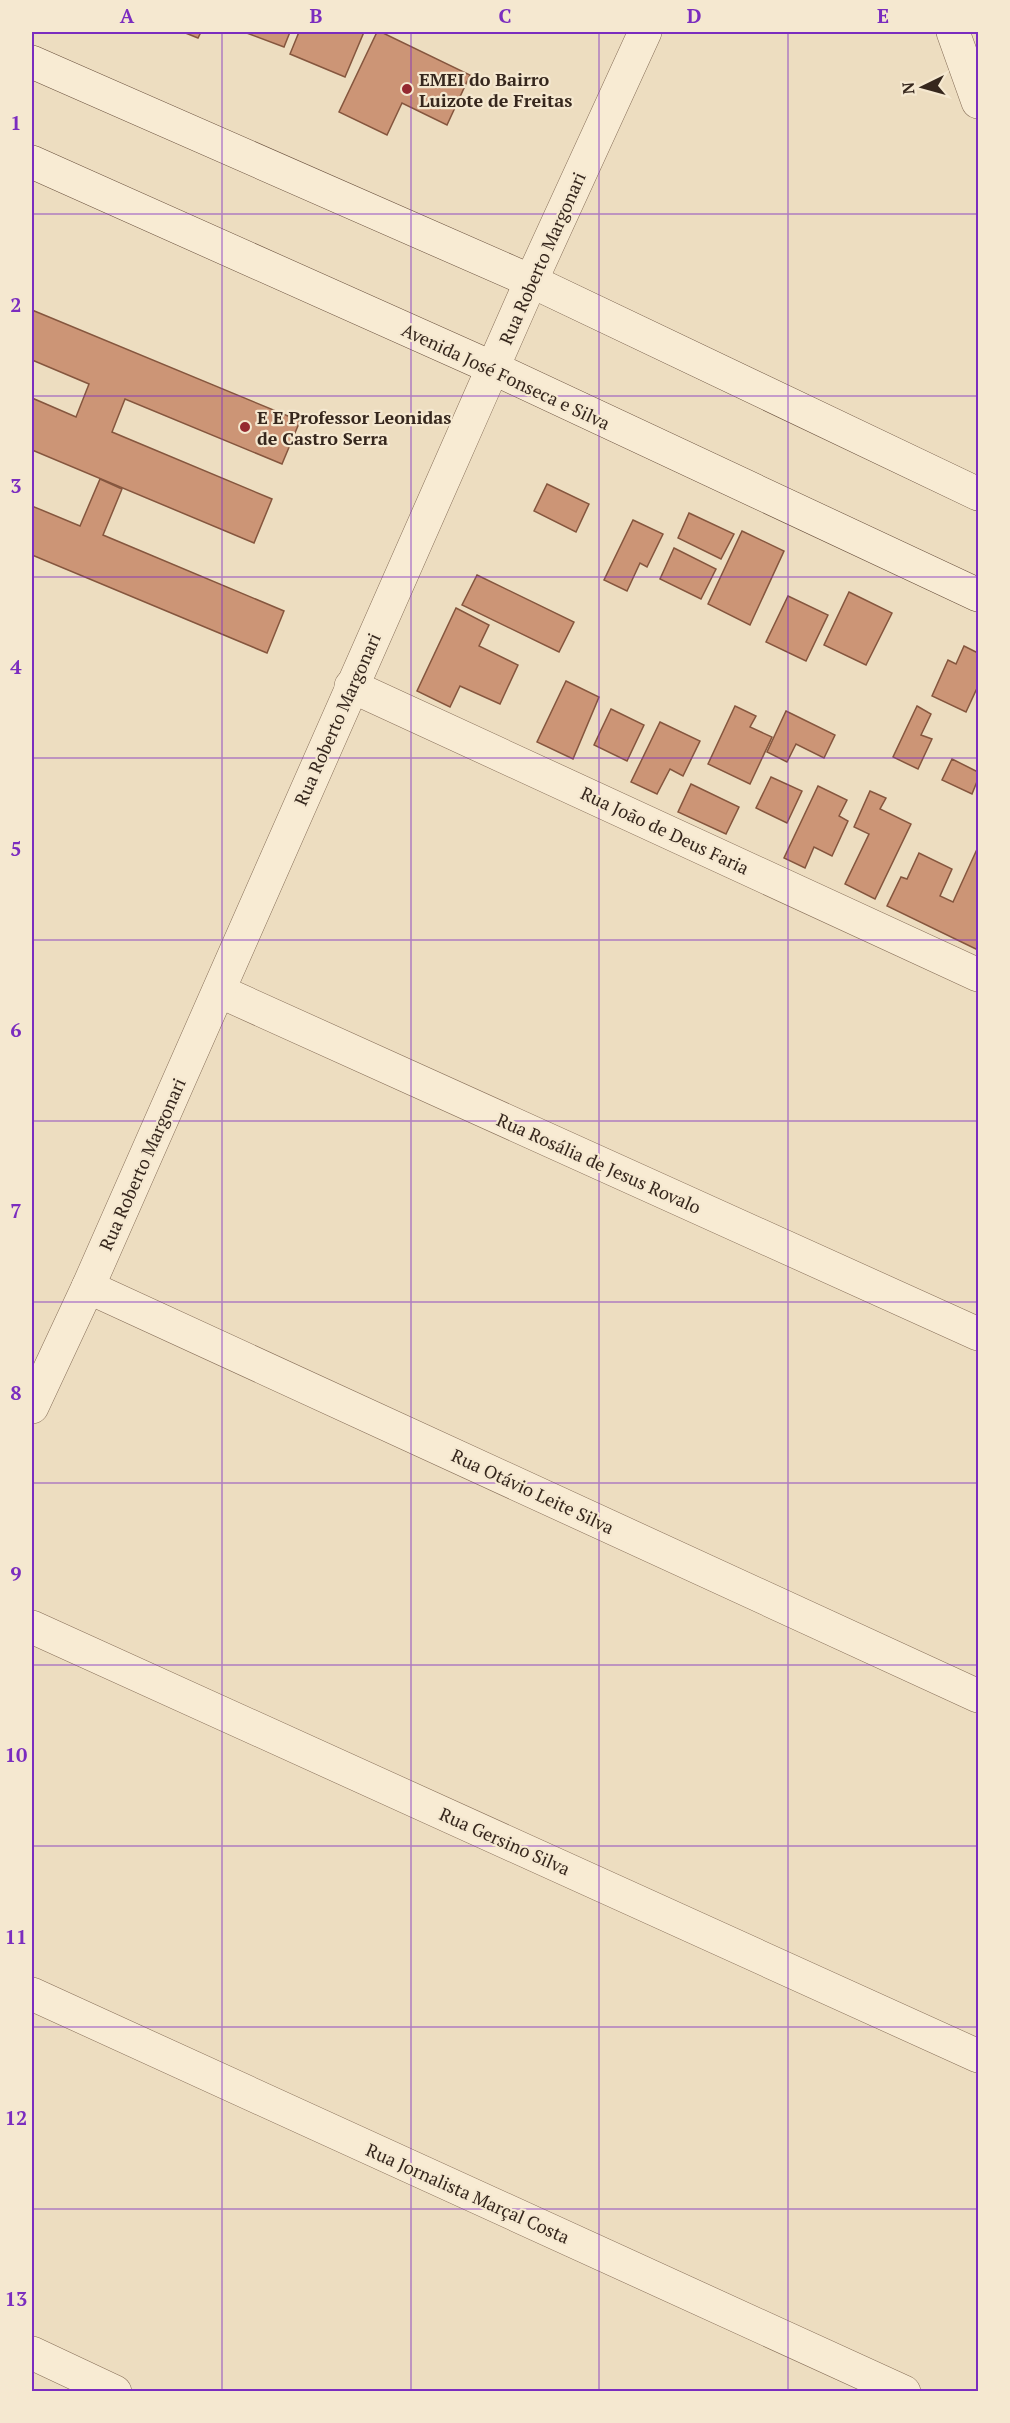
<svg xmlns="http://www.w3.org/2000/svg" width="1010" height="2423" font-family="'PT Serif',serif">
  <style>
    .building { fill: #cc9576; stroke: #85563e; stroke-width: 1.5 }
    .lines { fill: none; stroke-linecap: round; stroke-linejoin: round }
    .street-casing { stroke: #866e58; stroke-width: 34 }
    .secondary-casing { stroke: #684f3c; stroke-width: 34 }
    .street { stroke: #f8ebd3; stroke-width: 33 }
    .secondary { stroke: #f8ebd3; stroke-width: 33 }
    .grid { fill: none; stroke: #7b2cbf; stroke-width: 1.5; stroke-opacity: 0.55 }
    .poi-dot { fill: #952930; stroke: #f5e8d0; stroke-width: 2 }
    .labels { text-anchor: middle; dominant-baseline: central; stroke-width: 4.5; stroke-linejoin: round; paint-order: stroke }
    .poi-label { font-size: 18px; font-weight: bold; fill: #36271d; stroke: #f5e8d0; text-anchor: start }
    .street-label { font-size: 18px; fill: #36271d; stroke: #f5e8d0 }
    .neatline { fill: none; stroke: #7b2cbf; stroke-width: 2 }
    .grid-label { font-size: 20px; text-anchor: middle; font-weight: bold; fill: #7b2cbf }
  </style>
  <rect width="100%" height="100%" fill="#edddc0"/>
  <g class="building">
    <path d="M183 32H201L198 38Z"/>
    <path d="M244 32H290L284 47Z"/>
    <path d="M299 32H364L345 77 290 54Z"/>
    <path d="M377 32H381L470 75 447 125 402 103 387 135 339 112Z"/>
    <path d="M32 310 300 421 282 464 125 399 112 432 272 499 254 543 32 450V398L76 417 89 384 32 360Z"/>
    <path d="M100 479 122 489 103 535 284 611 267 653 32 555V506L80 526Z"/>
    <path d="M547 484 589 504 576 532 534 511Z"/>
    <path d="M689 513 734 534 721 559 678 538Z"/>
    <path d="M633 520 663 534 647 567 640 563 627 591 604 580Z"/>
    <path d="M742 531 784 551 750 625 708 604Z"/>
    <path d="M674 548 716 569 701 599 660 579Z"/>
    <path d="M477 575 574 622 559 652 462 605Z"/>
    <path d="M849 592 892 613 866 665 824 645Z"/>
    <path d="M788 596 828 615 806 661 766 642Z"/>
    <path d="M456 608 489 625 479 646 518 665 500 704 460 686 450 707 417 691Z"/>
    <path d="M964 646 978 653V686L966 712 932 696 948 660 956 664Z"/>
    <path d="M566 681 599 697 573 759 537 742Z"/>
    <path d="M735 706 756 716 750 727 772 737 750 784 708 764Z"/>
    <path d="M917 706 931 714 921 735 932 739 918 769 893 757Z"/>
    <path d="M611 709 644 725 627 761 594 745Z"/>
    <path d="M786 711 835 735 824 758 796 744 787 762 767 752Z"/>
    <path d="M660 722 700 741 683 776 670 769 657 794 631 782Z"/>
    <path d="M952 759 978 772V779L972 794 942 780Z"/>
    <path d="M771 777 802 791 787 823 756 808Z"/>
    <path d="M691 784 739 807 726 834 678 812Z"/>
    <path d="M818 786 847 800 839 816 848 821 832 856 814 847 805 868 784 858Z"/>
    <path d="M870 791 886 798 880 809 911 824 875 899 845 884 869 834 854 827Z"/>
    <path d="M978 847V950L887 906 901 877 907 879 919 853 952 869 940 896 953 902Z"/>
  </g>
  <g class="lines">
    <g class="street-casing">
      <g id="street">
        <path d="M953 32 978 102"/>
        <path d="M351 686 978 975"/>
        <path d="M219 991 978 1334"/>
        <path d="M88 1287 978 1696"/>
        <path d="M32 1407 88 1287 531 281 645 32"/>
        <path d="M32 1627 978 2056"/>
        <path d="M32 1994 904 2392"/>
        <path d="M32 2353 115 2392"/>
      </g>
    </g>
    <g class="secondary-casing">
      <g id="secondary">
        <path d="M32 62 531 281 978 494"/>
        <path d="M32 162 493 368 978 595"/>
      </g>
    </g>
    <use href="#street" class="street"/>
    <use href="#secondary" class="secondary"/>
  </g>
  <path class="grid" d="M222 32V2392M411 32V2392M599 32V2392M788 32V2392M32 214H978M32 396H978M32 577H978M32 758H978M32 940H978M32 1121H978M32 1302H978M32 1483H978M32 1665H978M32 1846H978M32 2027H978M32 2209H978"/>
  <g class="poi-dot">
    <circle cx="407" cy="89" r="6"/>
    <circle cx="245" cy="427" r="6"/>
  </g>
  <g class="labels">
    <g class="poi-label">
      <text x="419" y="79">EMEI do Bairro<tspan x="419" dy="21">Luizote de Freitas</tspan></text>
      <text x="257" y="417">E E Professor Leonidas<tspan x="257" dy="21">de Castro Serra</tspan></text>
    </g>
    <g class="street-label">
      <text transform="translate(542 258) rotate(-66)">Rua Roberto Margonari</text>
      <text transform="translate(506 376) rotate(25)">Avenida José Fonseca e Silva</text>
      <text transform="translate(337 719) rotate(-66)">Rua Roberto Margonari</text>
      <text transform="translate(665 830) rotate(25)">Rua João de Deus Faria</text>
      <text transform="translate(599 1163) rotate(24)">Rua Rosália de Jesus Rovalo</text>
      <text transform="translate(142 1164) rotate(-66)">Rua Roberto Margonari</text>
      <text transform="translate(533 1491) rotate(25)">Rua Otávio Leite Silva</text>
      <text transform="translate(505 1841) rotate(24)">Rua Gersino Silva</text>
      <text transform="translate(468 2193) rotate(24)">Rua Jornalista Marçal Costa</text>
    </g>
  </g>
  <rect width="1010" height="2423" fill="none" stroke="#f5e8d0" stroke-width="66"/>
  <g transform="translate(923 87) rotate(265)" stroke="#f5e8d0" stroke-width="4.5" paint-order="stroke">
  <path d="M0-4.5L10 22L0 15L-10 22Z" fill="#36271d"/>
  <text y="-9" font-size="16" font-weight="bold" text-anchor="middle" fill="#36271d">N</text>
  </g>
  <rect x="33" y="33" width="944" height="2357" class="neatline"/>
  <g class="grid-label">
    <text x="127" y="23">A</text>
    <text x="316" y="23">B</text>
    <text x="505" y="23">C</text>
    <text x="694" y="23">D</text>
    <text x="883" y="23">E</text>
    <text x="16" y="130">1</text>
    <text x="16" y="312">2</text>
    <text x="16" y="493">3</text>
    <text x="16" y="674">4</text>
    <text x="16" y="856">5</text>
    <text x="16" y="1037">6</text>
    <text x="16" y="1218">7</text>
    <text x="16" y="1400">8</text>
    <text x="16" y="1581">9</text>
    <text x="16" y="1762">10</text>
    <text x="16" y="1944">11</text>
    <text x="16" y="2125">12</text>
    <text x="16" y="2306">13</text>
  </g>
</svg>
